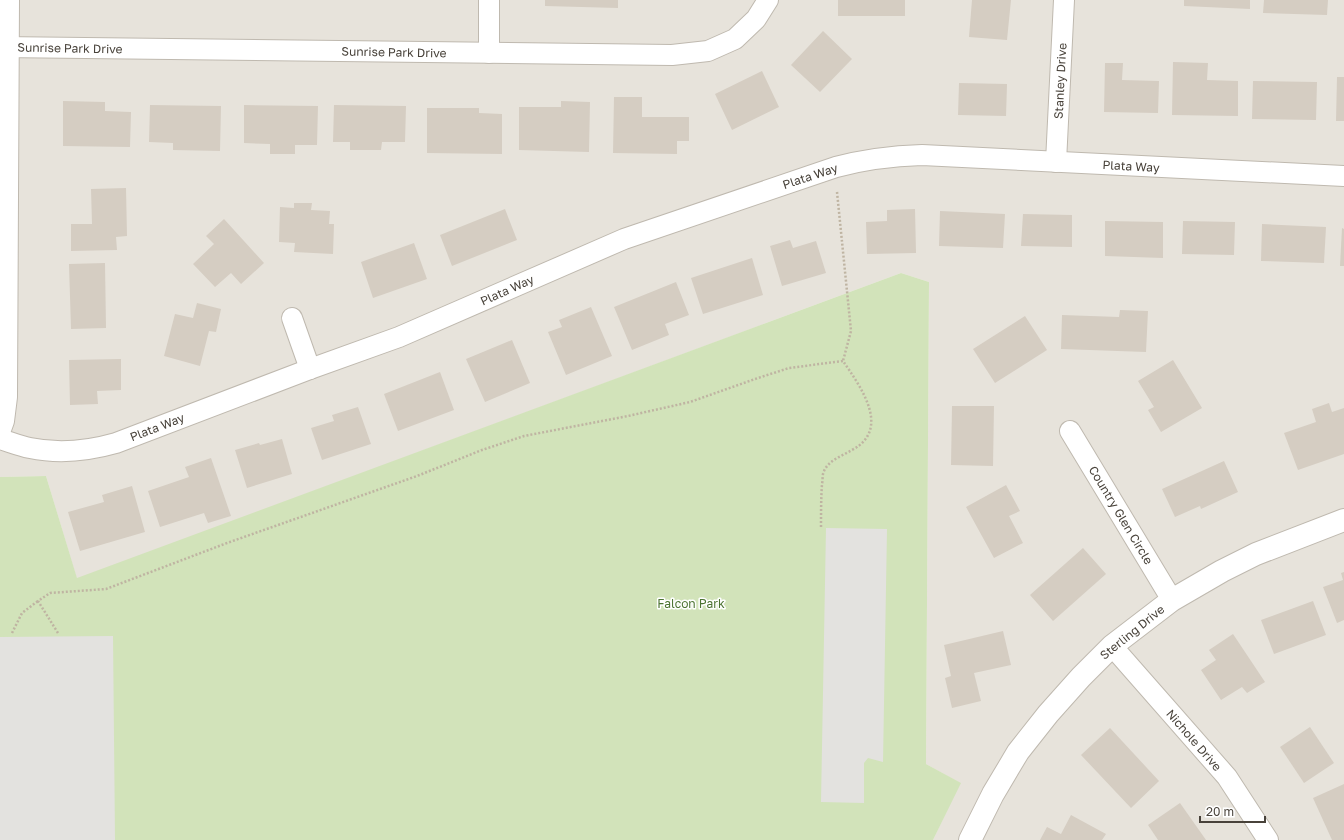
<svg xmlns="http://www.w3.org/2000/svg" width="1344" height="840" font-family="'Golos Text',sans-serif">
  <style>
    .residential { fill: #e7e3db }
    .green { fill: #d2e3ba }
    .parking { fill: #e3e2df }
    .building { fill: #d5cdc2 }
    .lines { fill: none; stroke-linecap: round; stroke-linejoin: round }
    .minor-casing { stroke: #bfb9af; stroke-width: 22 }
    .tertiary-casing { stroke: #bfb9af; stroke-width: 24 }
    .path { stroke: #bfb4a2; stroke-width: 2.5; stroke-dasharray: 2 2; stroke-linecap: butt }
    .minor { stroke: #fff; stroke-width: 20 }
    .tertiary { stroke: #fff; stroke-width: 22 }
    .labels { text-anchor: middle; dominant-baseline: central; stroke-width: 3; stroke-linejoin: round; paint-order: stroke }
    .street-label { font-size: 12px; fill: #48423a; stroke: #fff }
    .park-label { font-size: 12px; fill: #4d7433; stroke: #fff }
  </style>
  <rect width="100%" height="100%" fill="#f4f1ec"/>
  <path class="residential" d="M0 0H1344V840H933L960 783 926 764 929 282 901 273 77 579 46 476 0 477Z"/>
  <path class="green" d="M901 273 929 282 926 764 961 783 933 840H0V477L46 476 77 578Z"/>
  <g class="parking">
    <path d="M826 528 887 529 883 762 868 758 864 763V803L821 802Z"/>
    <path d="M113 636 115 840H0V637Z"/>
  </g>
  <g class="building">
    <path d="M545 0H618V8L545 6Z"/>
    <rect x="838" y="0" width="67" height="16"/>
    <path d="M972 0H1011L1007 40 969 37Z"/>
    <path d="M1184 0H1250V9L1184 6Z"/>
    <path d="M1264 0H1328L1327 15 1263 13Z"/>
    <path d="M823 31 852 59 820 92 791 65Z"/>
    <path d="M1173 62 1208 63 1207 80 1238 81V116L1172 115Z"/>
    <path d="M1105 63H1123L1122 80 1159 81 1158 113 1104 112Z"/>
    <path d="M762 71 779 107 732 130 715 94Z"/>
    <path d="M1337 77H1344V121H1336Z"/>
    <path d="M1253 81 1317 82 1316 120 1252 119Z"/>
    <path d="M959 83 1007 84 1006 116 958 115Z"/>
    <path d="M614 97H642V117H689V141H677V154L613 153Z"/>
    <path d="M63 101 105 102V111L131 112 130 147 63 146Z"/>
    <path d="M561 101 590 102 589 152 519 150V107H561Z"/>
    <path d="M150 105 221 106 220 151 173 150V143L149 142Z"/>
    <path d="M244 105 318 106 317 145H295V154H270V144L244 143Z"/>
    <path d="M334 105 406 106 405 142H382L381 150H350V142H333Z"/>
    <path d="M427 108H479V113L502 114V154L427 153Z"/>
    <path d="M126 188 127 236 116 237 117 250 71 251V224H92L91 189Z"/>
    <path d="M294 203H312L311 210 330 211 329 224H334L333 254 294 252 295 243 279 242 280 207 294 208Z"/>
    <path d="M505 209 517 240 452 266 440 235Z"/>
    <path d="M915 209 916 253 867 254 866 222 887 221V210Z"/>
    <path d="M940 211 1005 214 1003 248 939 246Z"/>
    <path d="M1023 214 1072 215V247L1021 246Z"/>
    <path d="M224 219 264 263 241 284 231 273 215 287 193 264 214 244 206 236Z"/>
    <path d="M1105 221 1163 222V258L1105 256Z"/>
    <path d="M1183 221 1235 222 1234 255 1182 254Z"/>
    <path d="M1262 224 1326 227 1324 263 1261 261Z"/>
    <path d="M1342 228 1344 229V266H1340Z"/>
    <path d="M790 240 793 248 816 241 826 273 782 286 770 246Z"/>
    <path d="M414 243 427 279 373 298 361 262Z"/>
    <path d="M752 258 763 295 703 314 691 278Z"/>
    <path d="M105 263 106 328 71 329 69 264Z"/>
    <path d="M676 282 689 315 665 324 669 335 632 350 614 307Z"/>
    <path d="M197 303 221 309 216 332 209 331 200 366 164 356 175 314 193 318Z"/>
    <path d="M591 307 612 356 566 375 548 332 562 327 559 320Z"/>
    <path d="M1120 310 1148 311 1146 352 1061 349 1062 315 1119 317Z"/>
    <path d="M1025 316 1047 350 995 383 973 349Z"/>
    <path d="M512 340 530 383 485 402 466 359Z"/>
    <path d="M121 359V390L97 391 98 404 70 405 69 360Z"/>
    <path d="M1173 360 1202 408 1161 432 1148 410 1154 407 1138 381Z"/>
    <path d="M440 372 454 410 398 431 384 394Z"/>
    <path d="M1329 403 1332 412 1344 408V454L1298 470 1284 433 1316 422 1312 409Z"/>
    <path d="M952 406H994L993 466 951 465Z"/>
    <path d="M358 407 371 444 322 460 311 428 334 421 332 415Z"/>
    <path d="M282 439 292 474 247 488 235 450 259 443 260 445Z"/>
    <path d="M211 458 231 516 208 523 204 513 160 527 148 491 189 477 185 467Z"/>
    <path d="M1224 461 1238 492 1201 509 1200 506 1175 517 1162 489Z"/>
    <path d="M1006 485 1020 511 1009 516 1023 543 994 558 966 507Z"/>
    <path d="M132 486 145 532 80 551 68 512 104 502 102 495Z"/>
    <path d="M1083 548 1106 574 1053 621 1030 595Z"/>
    <path d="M1344 572V620L1337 623 1323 587 1343 580 1341 573Z"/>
    <path d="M1313 601 1326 635 1274 654 1261 620Z"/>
    <path d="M1003 631 1011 665 974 673 981 701 952 708 945 678 951 676 944 645Z"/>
    <path d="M1233 634 1265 682 1247 693 1242 687 1221 700 1201 670 1216 660 1209 650Z"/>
    <path d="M1310 727 1334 763 1304 783 1280 747Z"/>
    <path d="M1110 728 1159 781 1131 808 1081 755Z"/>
    <path d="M1344 784V840H1332L1313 798Z"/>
    <path d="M1180 803 1206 840H1158L1148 825Z"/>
    <path d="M1071 815 1106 834 1102 840H1040L1047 827 1061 834Z"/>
  </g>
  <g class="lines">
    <g class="minor-casing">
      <g id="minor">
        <path d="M0 47 672 55 708 51 735 39 756 19 768 0"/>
        <path d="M489 53V0"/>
        <path d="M1056 162 1064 0"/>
        <path d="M292 318 310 369"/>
        <path d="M1070 431 1172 600"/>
        <path d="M0 432 4 421 7 397 9 0"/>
        <path d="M0 439C10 442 20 446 30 448 59 454 88 451 116 443L310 369 399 337 624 239 836 167C866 159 891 156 922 155L1344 176"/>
        <path d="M1112 646 1227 777 1268 840"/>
      </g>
    </g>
    <g class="tertiary-casing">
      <path id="tertiary" d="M970 840 993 794 1018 752 1048 714 1081 677 1112 646 1172 600 1222 571 1256 554 1344 520"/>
    </g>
    <g class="path">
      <path d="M837 192 851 331 843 361"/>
      <path d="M12 633 22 613 38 601"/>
      <path d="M58 633 38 601 50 593 106 589 227 543 417 476 482 450 524 436 628 416 690 402 755 379 789 368 843 361C860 386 892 429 852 450 842 456 829 460 824 471 822 475 823 480 822 484 821 499 821 514 821 529"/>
    </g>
    <use href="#minor" class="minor"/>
    <use href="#tertiary" class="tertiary"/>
  </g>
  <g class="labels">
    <g class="street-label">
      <text transform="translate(70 48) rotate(1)">Sunrise Park Drive</text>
      <text transform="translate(394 52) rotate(1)">Sunrise Park Drive</text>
      <text transform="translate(1060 81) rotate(-87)">Stanley Drive</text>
      <text transform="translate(1131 166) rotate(3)">Plata Way</text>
      <text transform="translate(810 176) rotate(-18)">Plata Way</text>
      <text transform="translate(507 290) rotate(-24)">Plata Way</text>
      <text transform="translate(157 427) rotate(-21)">Plata Way</text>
      <text transform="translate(1121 515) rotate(59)">Country Glen Circle</text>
      <text transform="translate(1132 632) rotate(-39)">Sterling Drive</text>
      <text transform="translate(1194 740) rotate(49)">Nichole Drive</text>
    </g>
    <g class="park-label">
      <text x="691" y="603">Falcon Park</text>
    </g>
  </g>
  <path d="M1200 816v6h65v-6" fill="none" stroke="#48423a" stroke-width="2"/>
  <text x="1206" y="816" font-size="12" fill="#48423a" stroke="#ffffff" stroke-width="3" paint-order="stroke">20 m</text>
</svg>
